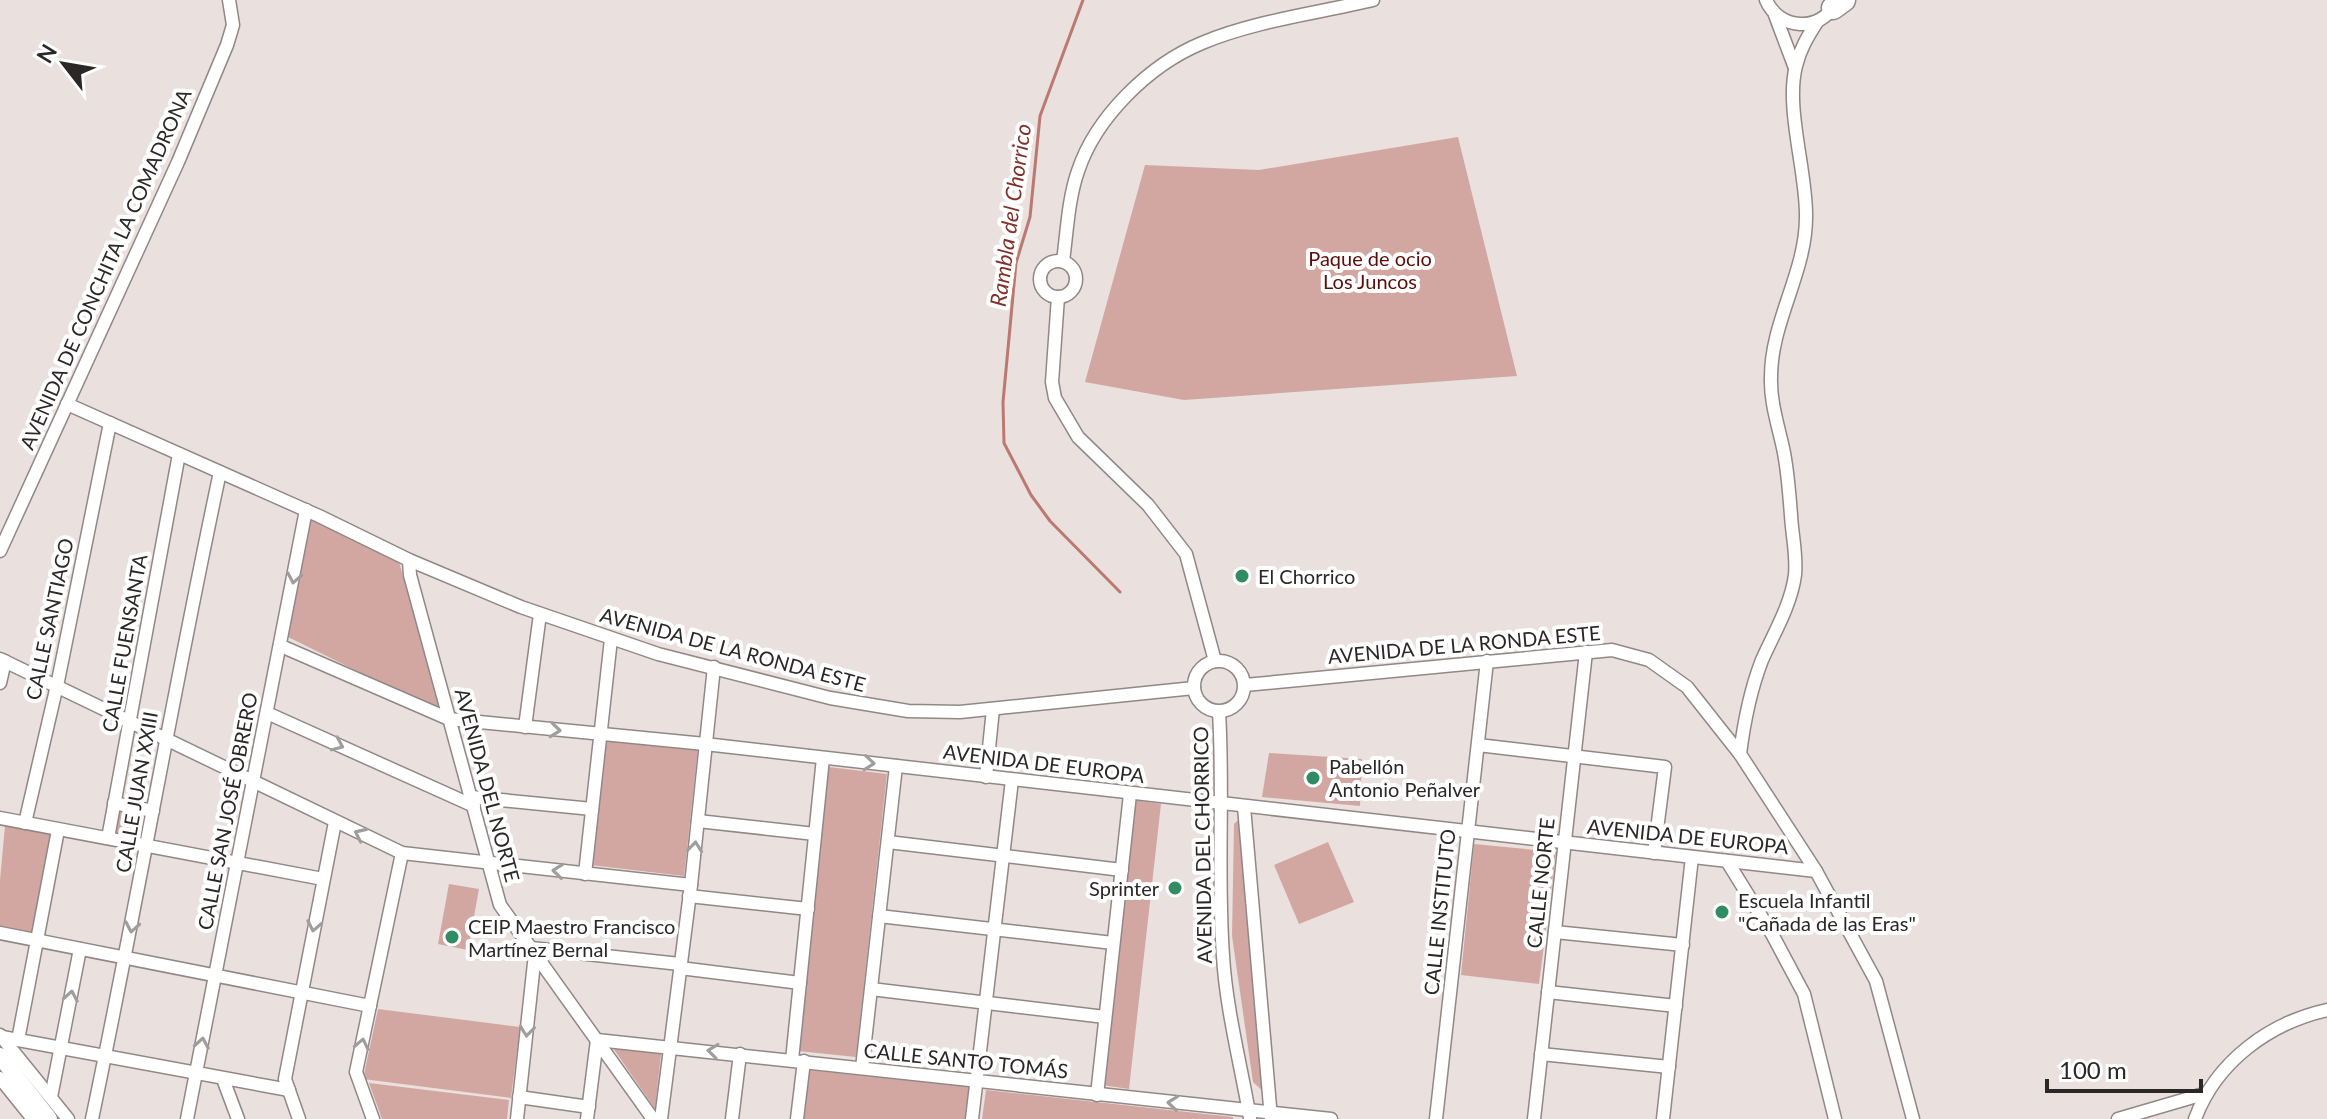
<svg xmlns="http://www.w3.org/2000/svg" width="2327" height="1119" font-family="Lato,sans-serif">
  <style>
    .green { fill: #d2a7a1 }
    .lines { fill: none; stroke-linecap: round; stroke-linejoin: round }
    .stream { stroke: #bb7971; stroke-width: 3 }
    .street-casing { stroke: #918886; stroke-width: 15 }
    .secondary-casing { stroke: #918886; stroke-width: 19 }
    .highway-casing { stroke: #918886; stroke-width: 25 }
    .street { stroke: #fff; stroke-width: 12 }
    .secondary { stroke: #fff; stroke-width: 16 }
    .highway { stroke: #fff; stroke-width: 22 }
    .oneway { stroke: #9f9e9d }
    .poi-dot { fill: #318c63; stroke: #fff; stroke-width: 3 }
    .labels { text-anchor: middle; dominant-baseline: central; stroke-width: 8; stroke-linejoin: round; paint-order: stroke }
    .park-label { font-size: 20px; fill: #5d0c0a; stroke: #fff }
    .street-label { font-size: 20px; fill: #2a2726; stroke: #fff }
    .poi-label { font-size: 20px; fill: #2a2726; stroke: #fff; text-anchor: start }
    .water-label { font-size: 22px; font-style: italic; fill: #823029; stroke: #fff }
  </style>
  <rect width="100%" height="100%" fill="#eae0de"/>
  <g class="green">
    <path d="M1458 137 1517 376 1184 400 1085 382 1145 165 1259 170Z"/>
    <path d="M309 519 398 558 439 705 432 708 286 636Z"/>
    <path d="M605 737 698 748 684 876 590 865Z"/>
    <path d="M1269 753 1362 759 1360 806 1262 797Z"/>
    <path d="M829 767 887 774 856 1057 798 1051Z"/>
    <path d="M1134 800 1161 804 1129 1089 1102 1085Z"/>
    <path d="M114 803 153 811 147 845 108 838Z"/>
    <path d="M1238 820 1241 821 1266 1094 1253 1082 1232 936 1234 824Z"/>
    <path d="M5 826 54 833 34 936 0 929V880Z"/>
    <path d="M1328 842 1354 902 1299 924 1274 865Z"/>
    <path d="M1474 844 1556 852 1539 984 1461 975Z"/>
    <path d="M449 884 479 889 468 950 438 944Z"/>
    <path d="M378 1009 520 1027 511 1098 363 1079Z"/>
    <path d="M613 1048 661 1054 655 1109Z"/>
    <path d="M808 1070 969 1087 965 1119H803Z"/>
    <path d="M369 1083 509 1100 507 1119H382Z"/>
    <path d="M986 1090 1233 1117V1119H982Z"/>
  </g>
  <g class="lines">
    <path class="stream" d="M1083 0 1040 116 1030 217 1016 263 1003 402 1004 443 1031 495 1050 521 1120 592"/>
    <g class="street-casing">
      <g id="street">
        <path d="M1766 0C1779 30 1820 33 1836 3"/>
        <path d="M1775 15 1795 68"/>
        <path d="M1063 261C1067 232 1068 200 1078 171 1096 117 1149 65 1202 43 1254 21 1318 13 1373 0"/>
        <circle cx="1058" cy="279" r="18"/>
        <path d="M1058 297 1052 382 1055 398 1078 437 1148 505 1186 554 1215 661"/>
        <path d="M67 404 319 516 409 560 521 607 658 654 830 698 908 711 960 712 1194 688"/>
        <path d="M0 551 178 162 227 45 233 25 229 0"/>
        <path d="M409 560 410 575 500 905 653 1119"/>
        <path d="M281 646 449 719 705 744 1816 871"/>
        <path d="M0 659 402 853 691 885"/>
        <circle cx="1219" cy="686" r="25"/>
        <path d="M0 683 5 661"/>
        <path d="M1245 685 1612 650 1649 660 1687 687 1740 754 1816 871 1876 981 1913 1119"/>
        <path d="M1219 712C1224 793 1217 874 1223 956 1226 1008 1241 1066 1250 1118"/>
        <path d="M267 713 474 806"/>
        <path d="M525 727 540 614"/>
        <path d="M1478 745 1665 767 1654 853"/>
        <path d="M1740 754C1744 722 1750 691 1762 660 1774 633 1791 605 1795 575 1797 555 1792 535 1791 515 1789 492 1788 471 1783 448 1778 425 1770 401 1771 377 1771 321 1806 273 1806 217 1807 173 1785 108 1796 66 1800 49 1808 36 1817 22"/>
        <path d="M986 777 993 709"/>
        <path d="M471 797 592 809"/>
        <path d="M114 803 153 811"/>
        <path d="M1244 807 1271 1118"/>
        <path d="M0 818 323 879"/>
        <path d="M698 821 815 834"/>
        <path d="M25 823 58 681 110 423"/>
        <path d="M108 838 179 454"/>
        <path d="M888 842 1122 870"/>
        <path d="M1727 861 1772 934 1804 994 1835 1119"/>
        <path d="M585 874 611 639"/>
        <path d="M689 896 808 909"/>
        <path d="M879 916 1113 943"/>
        <path d="M1555 932 1683 945"/>
        <path d="M0 933 370 1006"/>
        <path d="M531 948 680 964"/>
        <path d="M680 968 800 983"/>
        <path d="M871 989 1105 1017"/>
        <path d="M1548 992 1676 1006"/>
        <path d="M0 1035 68 1119"/>
        <path d="M2 1037 289 1090"/>
        <path d="M18 1040 58 830"/>
        <path d="M1541 1054 1669 1067"/>
        <path d="M792 1060 823 758"/>
        <path d="M862 1068 896 766"/>
        <path d="M0 1078 33 1119"/>
        <path d="M223 1079 238 1119"/>
        <path d="M1097 1095 1130 794"/>
        <path d="M51 1097 80 949"/>
        <path d="M519 1097 589 1107"/>
        <path d="M92 1119C137 904 174 687 220 472"/>
        <path d="M187 1119 306 510"/>
        <path d="M299 1119 285 1079 335 822"/>
        <path d="M373 1119 356 1072 402 853"/>
        <path d="M517 1119 535 954"/>
        <path d="M587 1119 597 1040 1331 1119"/>
        <path d="M661 1119 691 885 714 667"/>
        <path d="M732 1119 740 1054"/>
        <path d="M797 1119 804 1061"/>
        <path d="M972 1119 1012 780"/>
        <path d="M1436 1119 1487 661"/>
        <path d="M1534 1119 1586 652"/>
        <path d="M1663 1119 1692 857"/>
        <path d="M2118 1119 2207 1093"/>
        <path d="M2195 1119C2216 1062 2269 1023 2327 1010"/>
      </g>
    </g>
    <g class="secondary-casing">
      <path id="secondary" d="M0 1056 49 1119"/>
    </g>
    <g class="highway-casing">
      <path id="highway" d="M1833 8 1844 0"/>
    </g>
    <use href="#street" class="street"/>
    <use href="#secondary" class="secondary"/>
    <use href="#highway" class="highway"/>
  </g>
  <defs><path id="oneway-chevron" d="M-2-3.5L2.5 0L-2 3.5" fill="none" stroke-width="1.6" stroke-linecap="round" stroke-linejoin="round" transform="scale(2)"/></defs>
  <g class="oneway">
    <use href="#oneway-chevron" transform="translate(294 578) rotate(100)"/>
    <use href="#oneway-chevron" transform="translate(555 730) rotate(6)"/>
    <use href="#oneway-chevron" transform="translate(338 745) rotate(24)"/>
    <use href="#oneway-chevron" transform="translate(869 763) rotate(6)"/>
    <use href="#oneway-chevron" transform="translate(360 834) rotate(-155)"/>
    <use href="#oneway-chevron" transform="translate(695 847) rotate(-84)"/>
    <use href="#oneway-chevron" transform="translate(558 871) rotate(-174)"/>
    <use href="#oneway-chevron" transform="translate(314 926) rotate(101)"/>
    <use href="#oneway-chevron" transform="translate(132 927) rotate(100)"/>
    <use href="#oneway-chevron" transform="translate(71 996) rotate(-80)"/>
    <use href="#oneway-chevron" transform="translate(527 1031) rotate(96)"/>
    <use href="#oneway-chevron" transform="translate(202 1043) rotate(-80)"/>
    <use href="#oneway-chevron" transform="translate(362 1044) rotate(-78)"/>
    <use href="#oneway-chevron" transform="translate(713 1051) rotate(-173)"/>
    <use href="#oneway-chevron" transform="translate(1173 1103) rotate(-174)"/>
  </g>
  <g class="poi-dot">
    <circle cx="1242" cy="576" r="8"/>
    <circle cx="1313" cy="778" r="8"/>
    <circle cx="1175" cy="888" r="8"/>
    <circle cx="1722" cy="912" r="8"/>
    <circle cx="452" cy="937" r="8"/>
  </g>
  <g class="labels">
    <g class="park-label">
      <text x="1370" y="258">Paque de ocio<tspan x="1370" dy="23">Los Juncos</tspan></text>
    </g>
    <g class="street-label">
      <text transform="translate(105 269) rotate(-66)">AVENIDA DE CONCHITA LA COMADRONA</text>
      <text transform="translate(49 619) rotate(-78)">CALLE SANTIAGO</text>
      <text transform="translate(124 643) rotate(-80)">CALLE FUENSANTA</text>
      <text transform="translate(1464 644) rotate(-5)">AVENIDA DE LA RONDA ESTE</text>
      <text transform="translate(733 649) rotate(15)">AVENIDA DE LA RONDA ESTE</text>
      <text transform="translate(1044 763) rotate(7)">AVENIDA DE EUROPA</text>
      <text transform="translate(488 785) rotate(75)">AVENIDA DEL NORTE</text>
      <text transform="translate(136 792) rotate(-80)">CALLE JUAN XXIII</text>
      <text transform="translate(227 811) rotate(-79)">CALLE SAN JOSÉ OBRERO</text>
      <text transform="translate(1688 836) rotate(6)">AVENIDA DE EUROPA</text>
      <text transform="translate(1202 845) rotate(-91)">AVENIDA DEL CHORRICO</text>
      <text transform="translate(1540 883) rotate(-84)">CALLE NORTE</text>
      <text transform="translate(1439 912) rotate(-84)">CALLE INSTITUTO</text>
      <text transform="translate(966 1060) rotate(6)">CALLE SANTO TOMÁS</text>
    </g>
    <g class="poi-label">
      <text x="1258" y="576">El Chorrico</text>
      <text x="1329" y="766">Pabellón<tspan x="1329" dy="23">Antonio Peñalver</tspan></text>
      <text x="1159" y="888" text-anchor="end">Sprinter</text>
      <text x="1738" y="900">Escuela Infantil<tspan x="1738" dy="23">"Cañada de las Eras"</tspan></text>
      <text x="468" y="926">CEIP Maestro Francisco<tspan x="468" dy="23">Martínez Bernal</tspan></text>
    </g>
    <g class="water-label">
      <text transform="translate(1010 215) rotate(-82)">Rambla del Chorrico</text>
    </g>
  </g>
  <g transform="translate(64 64) rotate(301)" stroke="#ffffff" stroke-width="6" paint-order="stroke">
  <path d="M0-6L14 30L0 20L-14 30Z" fill="#2a2726"/>
  <text y="-12" font-size="22" font-weight="bold" text-anchor="middle" fill="#2a2726">N</text>
  </g>
  <path d="M2047 1079v12h154v-12" fill="none" stroke="#2a2726" stroke-width="4"/>
  <text x="2059" y="1079" font-size="24" fill="#2a2726" stroke="#ffffff" stroke-width="6" paint-order="stroke">100 m</text>
</svg>
